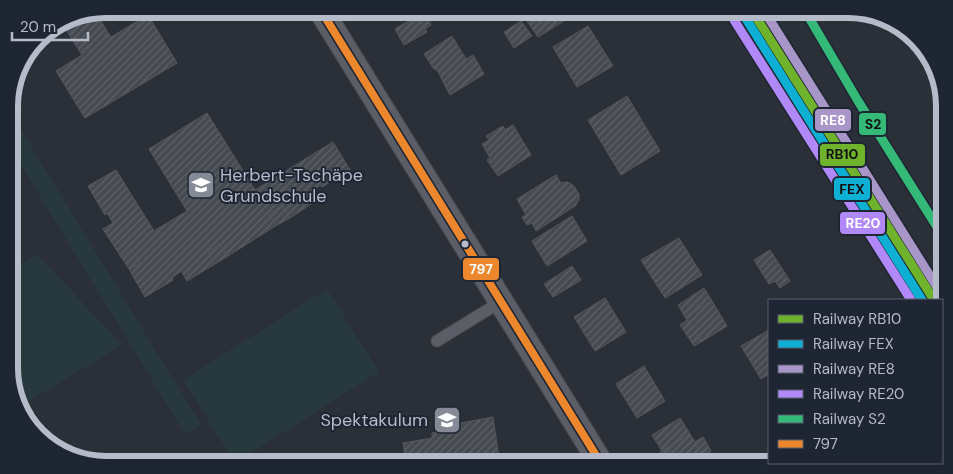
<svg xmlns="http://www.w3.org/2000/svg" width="953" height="474" font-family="'DM Sans',sans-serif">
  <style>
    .green { fill: #28393e }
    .building { fill: url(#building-hatch); stroke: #53575f }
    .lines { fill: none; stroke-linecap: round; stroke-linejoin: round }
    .lane-casing { stroke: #474a51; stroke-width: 13 }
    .street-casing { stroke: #474a51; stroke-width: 26 }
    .lane { stroke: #5b5e66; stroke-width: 11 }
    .street { stroke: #5b5e66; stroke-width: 24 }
    .bus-1-casing { stroke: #1e2533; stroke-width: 11 }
    .bus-1 { stroke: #ec872d; stroke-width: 8 }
    .rail-1-casing { stroke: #1e2533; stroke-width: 12 }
    .rail-2-casing { stroke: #1e2533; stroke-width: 12 }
    .rail-3-casing { stroke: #1e2533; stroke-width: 12 }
    .rail-4-casing { stroke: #1e2533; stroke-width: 12 }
    .rail-5-casing { stroke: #1e2533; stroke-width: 12 }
    .rail-1 { stroke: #6fb22b; stroke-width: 9 }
    .rail-2 { stroke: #0dafd3; stroke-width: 9 }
    .rail-3 { stroke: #a896c9; stroke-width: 9 }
    .rail-4 { stroke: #b088f7; stroke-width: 9 }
    .rail-5 { stroke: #34b978; stroke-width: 9 }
    .bus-dot { fill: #b5bbc9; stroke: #1e2533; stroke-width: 2 }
    .labels { text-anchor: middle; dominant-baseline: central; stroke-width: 4; stroke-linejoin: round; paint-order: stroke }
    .poi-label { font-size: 18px; fill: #b5bbc9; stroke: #1e2533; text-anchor: start }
    .rim { fill: none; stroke: #b5bbc9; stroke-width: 6 }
    .line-badge { stroke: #1e2533; stroke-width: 2 }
    .badge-label { font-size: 14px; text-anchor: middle; font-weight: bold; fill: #fff }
    .pale-badge-label { font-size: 14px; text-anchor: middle; font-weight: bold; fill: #111 }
  </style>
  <defs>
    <pattern id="building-hatch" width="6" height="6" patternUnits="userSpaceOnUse" patternTransform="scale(1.25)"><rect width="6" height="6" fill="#454950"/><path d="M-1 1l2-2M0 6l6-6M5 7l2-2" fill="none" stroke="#5e6168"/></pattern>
  </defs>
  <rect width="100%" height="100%" fill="#2b2f38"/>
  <g class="green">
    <path d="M9 110 201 425 185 434 9 145Z"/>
    <path d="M38 255 122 345 20 406 10 382 9 270Z"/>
    <path d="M327 289 379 372 235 463 183 380Z"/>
  </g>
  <g class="building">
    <path d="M546 9H560L567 19 538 37 527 21Z"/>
    <path d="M95 12 111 37 148 15 177 63 85 118 56 71 82 55 63 25 34 43 41 33Z"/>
    <path d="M424 12 431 25 425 29 417 16Z"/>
    <path d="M417 16 427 32 404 45 395 29Z"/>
    <path d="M521 21 532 36 514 48 504 32Z"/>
    <path d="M588 26 613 66 577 87 553 47Z"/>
    <path d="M452 36 466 59 473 55 484 74 450 95 437 70 434 69 424 54Z"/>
    <path d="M627 96 660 151 621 175 588 120Z"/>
    <path d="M207 113 255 190 333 142 350 170 322 187 321 185 311 191 317 200 290 218 282 206 269 214 277 225 228 256 220 244 208 252 215 264 187 281 181 271 172 278 173 280 145 297 129 269 140 263 132 249 121 257 103 229 113 223 107 213 105 215 88 186 116 170 154 231 187 211 149 149Z"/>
    <path d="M513 125 531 155 498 176 487 160 490 158 482 144 489 140 486 136 503 126 505 130Z"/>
    <path d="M556 175 561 183 568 182 574 186 579 194V200L575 206 536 231 532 223 527 225 522 217 526 215 517 199Z"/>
    <path d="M282 206 290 218 277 225 269 214Z"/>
    <path d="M572 216 587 241 547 266 532 241Z"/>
    <path d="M679 238 702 275 665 298 641 260Z"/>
    <path d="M220 244 228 256 215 264 208 252Z"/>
    <path d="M132 249 140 263 129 269 121 257Z"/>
    <path d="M770 250 790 281 780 288 775 281 769 284 754 260Z"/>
    <path d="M572 266 581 280 553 297 544 284Z"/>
    <path d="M704 288 712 301 685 317 678 305Z"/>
    <path d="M605 298 626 332 595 351 574 317Z"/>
    <path d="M712 301 727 326 701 342 685 317Z"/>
    <path d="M687 320 701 342 694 346 680 325Z"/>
    <path d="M769 330V374L761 379 741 346Z"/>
    <path d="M644 366 665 401 637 418 616 384Z"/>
    <path d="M493 417 500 465H406L403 443 432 438V433L462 428 461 423Z"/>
    <path d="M680 418 690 434 662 451 652 435Z"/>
    <path d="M690 434 709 464 666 465 659 453Z"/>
    <path d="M703 437 711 451 704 456 695 442Z"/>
    <path d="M386 458 389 465H371Z"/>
  </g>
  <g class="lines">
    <g class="lane-casing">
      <path id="lane" d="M437 341 502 301"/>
    </g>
    <g class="street-casing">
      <path id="street" d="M320 9 602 465"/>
    </g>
    <use href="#lane" class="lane"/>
    <use href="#street" class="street"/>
    <g class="bus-1-casing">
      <path id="bus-1" d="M320 9 602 465"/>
    </g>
    <use href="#bus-1" class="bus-1"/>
    <g class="rail-1-casing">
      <path id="rail-1" d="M751 9 934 300"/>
    </g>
    <g class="rail-2-casing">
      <path id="rail-2" d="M743 14 922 300"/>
    </g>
    <g class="rail-3-casing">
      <path id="rail-3" d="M763 9 942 295"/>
    </g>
    <g class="rail-4-casing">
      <path id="rail-4" d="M734 20 911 300"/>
    </g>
    <g class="rail-5-casing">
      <path id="rail-5" d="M804 9 858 101 944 238"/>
    </g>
    <use href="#rail-1" class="rail-1"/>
    <use href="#rail-2" class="rail-2"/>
    <use href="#rail-3" class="rail-3"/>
    <use href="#rail-4" class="rail-4"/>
    <use href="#rail-5" class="rail-5"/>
  </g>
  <defs>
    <g id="school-square" transform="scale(1.4375)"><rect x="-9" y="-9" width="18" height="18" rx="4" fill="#858a96" stroke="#1e2533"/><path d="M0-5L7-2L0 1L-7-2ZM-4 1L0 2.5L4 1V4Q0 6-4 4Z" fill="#fff"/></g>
  </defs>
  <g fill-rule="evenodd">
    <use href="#school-square" x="201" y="185"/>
    <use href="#school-square" x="447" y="420"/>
  </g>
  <circle class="bus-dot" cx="465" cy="244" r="4.5"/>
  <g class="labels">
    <g class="poi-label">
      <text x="220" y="175">Herbert-Tschäpe<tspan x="220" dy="21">Grundschule</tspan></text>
      <text x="428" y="420" text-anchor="end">Spektakulum</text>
    </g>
  </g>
  <path d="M0 0H953V474H0ZM106 18H848A88 88 0 0 1 936 106V368A88 88 0 0 1 848 456H106A88 88 0 0 1 18 368V106A88 88 0 0 1 106 18Z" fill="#1e2533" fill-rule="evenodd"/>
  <path class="rim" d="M106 18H848A88 88 0 0 1 936 106V368A88 88 0 0 1 848 456H106A88 88 0 0 1 18 368V106A88 88 0 0 1 106 18Z"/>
  <g class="line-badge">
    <rect x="814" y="108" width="38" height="24" rx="5" fill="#a896c9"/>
    <rect x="858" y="112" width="29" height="24" rx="5" fill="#34b978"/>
    <rect x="819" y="143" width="47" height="24" rx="5" fill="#6fb22b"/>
    <rect x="833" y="177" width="38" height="24" rx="5" fill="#0dafd3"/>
    <rect x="839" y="211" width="47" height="24" rx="5" fill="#b088f7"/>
    <rect x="462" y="257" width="38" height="24" rx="5" fill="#ec872d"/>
  </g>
  <g class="badge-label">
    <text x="833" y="125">RE8</text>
    <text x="863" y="228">RE20</text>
    <text x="481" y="274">797</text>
  </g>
  <g class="pale-badge-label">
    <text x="873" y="129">S2</text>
    <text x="842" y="159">RB10</text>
    <text x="852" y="194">FEX</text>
  </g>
  <rect x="768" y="299" width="175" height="165" fill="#1e2533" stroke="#5a616f"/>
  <rect x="778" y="315" width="25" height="8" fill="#6fb22b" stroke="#5a616f"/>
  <text x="813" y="324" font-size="15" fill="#b5bbc9">Railway RB10</text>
  <rect x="778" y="340" width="25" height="8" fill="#0dafd3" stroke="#5a616f"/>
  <text x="813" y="349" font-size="15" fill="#b5bbc9">Railway FEX</text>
  <rect x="778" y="365" width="25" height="8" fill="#a896c9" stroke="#5a616f"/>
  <text x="813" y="374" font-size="15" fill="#b5bbc9">Railway RE8</text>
  <rect x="778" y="390" width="25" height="8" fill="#b088f7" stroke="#5a616f"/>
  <text x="813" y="399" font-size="15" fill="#b5bbc9">Railway RE20</text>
  <rect x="778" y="415" width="25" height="8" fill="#34b978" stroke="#5a616f"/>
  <text x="813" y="424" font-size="15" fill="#b5bbc9">Railway S2</text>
  <rect x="778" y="440" width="25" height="8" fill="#ec872d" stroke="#5a616f"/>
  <text x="813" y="449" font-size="15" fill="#b5bbc9">797</text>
  <path d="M12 32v8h76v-8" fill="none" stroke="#b5bbc9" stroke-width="2.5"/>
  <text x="20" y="32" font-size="15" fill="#b5bbc9" stroke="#1e2533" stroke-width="4" paint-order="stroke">20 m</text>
</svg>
